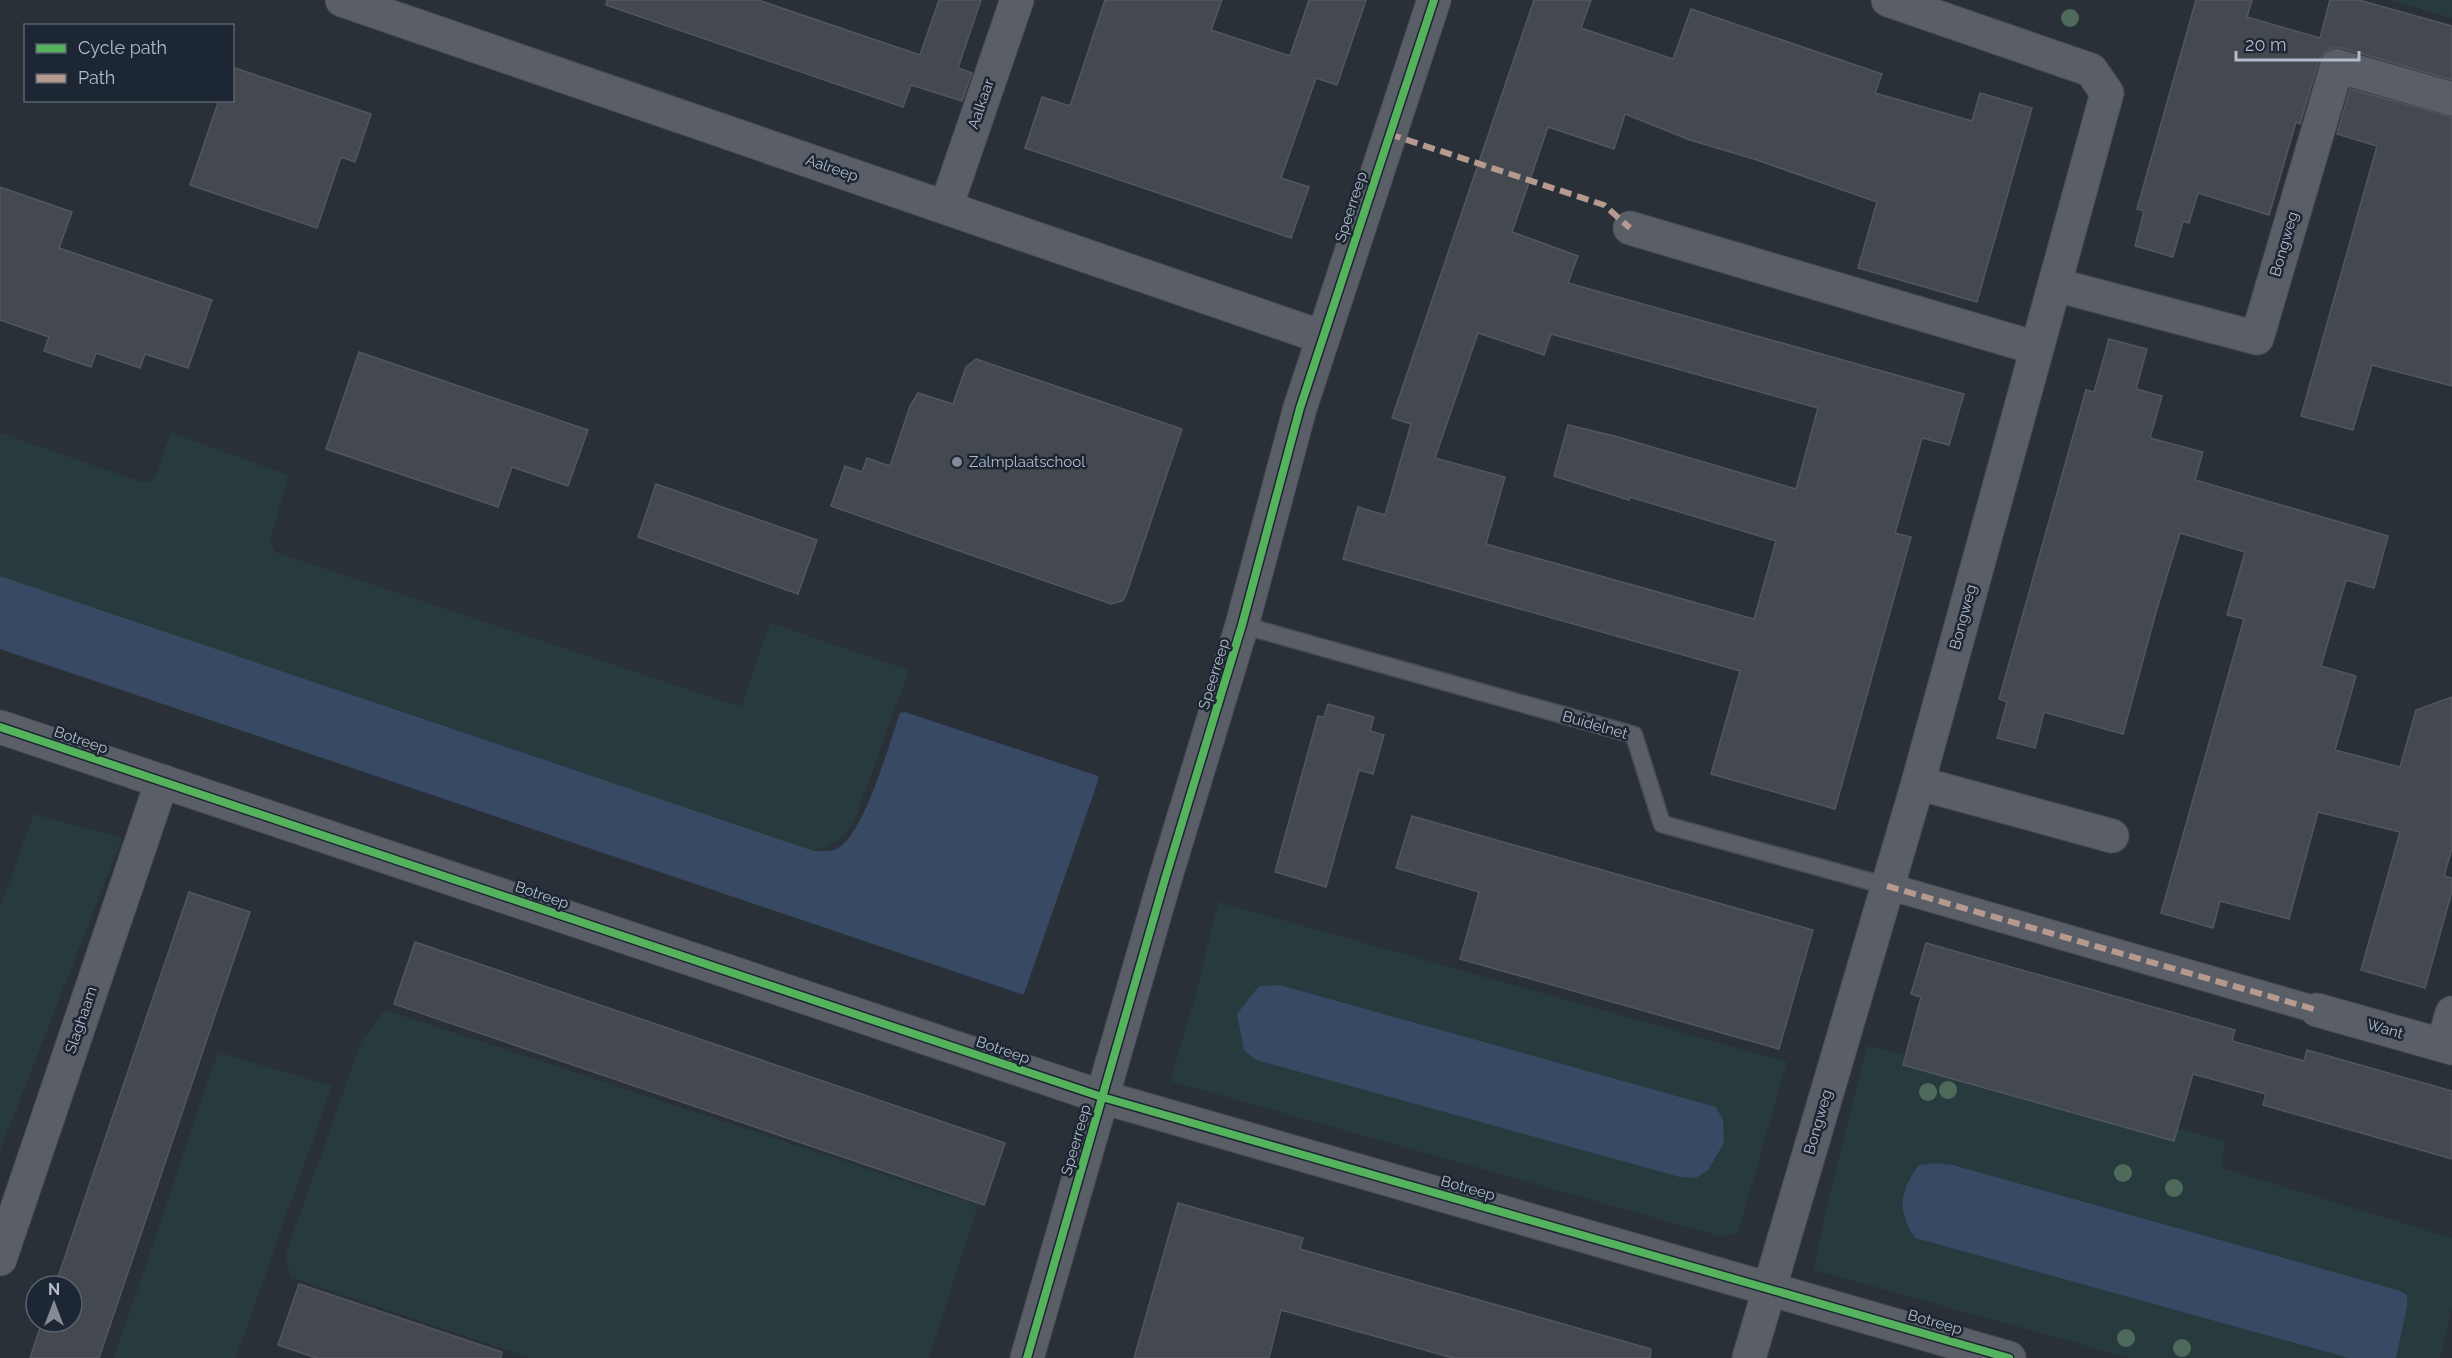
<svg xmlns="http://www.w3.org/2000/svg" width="2452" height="1358" font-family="Raleway,sans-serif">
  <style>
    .green { fill: #273a3e; fill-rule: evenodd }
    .water { fill: #384963 }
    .building { fill: #444950; stroke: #52575f; stroke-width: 1.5; fill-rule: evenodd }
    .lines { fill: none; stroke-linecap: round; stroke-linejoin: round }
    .service-casing { stroke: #484c53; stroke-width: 19 }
    .pedestrian-casing { stroke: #484c53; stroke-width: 28 }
    .minor-casing { stroke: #484c53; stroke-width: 35 }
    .service { stroke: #5a5e66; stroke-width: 16 }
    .pedestrian { stroke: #5a5e66; stroke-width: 26 }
    .minor { stroke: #5a5e66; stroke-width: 33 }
    .quiet { stroke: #b69a8f; stroke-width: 6; stroke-dasharray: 12 6; stroke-linecap: butt }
    .cycleway-casing { stroke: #1d2633; stroke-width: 11 }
    .cycleway { stroke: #56b35d; stroke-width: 8 }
    .tree { fill: #4e6a5a }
    .poi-dot { fill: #848b96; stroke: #1d2633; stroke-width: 2 }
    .labels { text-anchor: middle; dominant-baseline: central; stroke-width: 5; stroke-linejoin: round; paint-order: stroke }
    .street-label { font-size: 15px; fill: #b4bcc9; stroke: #1d2633 }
    .poi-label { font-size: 15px; fill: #b4bcc9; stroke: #1d2633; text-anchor: start }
  </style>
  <rect width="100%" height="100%" fill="#2a3038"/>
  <g class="green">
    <path d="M2389 0H2452V18Z"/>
    <path d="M0 433 145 483 154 479 171 433 289 475 270 540 275 552 741 707 770 623 909 670 857 814C845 838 840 842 814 851L0 576Z"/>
    <path d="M34 814 122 838 0 1151V907Z"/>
    <path d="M1218 902 1787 1062 1738 1233 1723 1237 1170 1081 1195 998ZM1280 985 1716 1107 1259 986Z"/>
    <path d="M385 1010 978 1205 929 1358H530L290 1277 286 1254 361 1042Z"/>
    <path d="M1867 1045 2225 1141 2222 1168 2452 1238V1309L2440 1358H2396L2407 1307 2398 1290 1953 1165 1915 1238 2349 1358H2130L1814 1270 1825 1214Z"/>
    <path d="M218 1052 332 1086 236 1358H114Z"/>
  </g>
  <g class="water">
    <path d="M0 576 814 851C821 851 832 852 838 848 864 834 889 744 900 713L905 712 1098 776V781L1024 994H1021L0 649Z"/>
    <path d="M1280 985 1716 1107 1723 1120 1724 1143 1708 1170 1696 1178 1680 1177 1256 1060 1244 1050 1237 1014 1259 986Z"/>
    <path d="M1936 1163 1953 1165 2398 1290 2407 1295V1307L2396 1358H2349L1915 1238C1897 1210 1899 1192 1919 1165Z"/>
  </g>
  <g class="building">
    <path d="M607 0H758L920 55 939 0H981L958 68 972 73 962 101 911 85 903 107 606 5Z"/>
    <path d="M1105 0H1222L1211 30 1290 56 1309 0H1366L1337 85 1316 78 1281 178 1309 187 1291 238 1025 148 1042 97 1070 106Z"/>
    <path d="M1534 0H1591L1581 28 1673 59 1691 9 1882 74 1875 93 1972 121 1980 93 2032 108 1977 302 1858 268 1877 202 1754 159 1690 140 1625 114 1614 149 1548 127 1512 232 1578 256 1568 283 1964 394 1949 445 1922 438 1895 533 1911 537 1835 809 1711 774 1740 671 1343 559 1358 507 1385 515 1411 424 1392 418ZM1478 333 1544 355 1551 334 1818 408 1796 489 1618 437 1568 425 1554 476 1629 500 1630 497 1776 541 1754 619 1486 544 1505 477 1435 458Z"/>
    <path d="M2196 0H2252L2247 17 2320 38 2330 0H2359L2452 26V80L2342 48H2332L2324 53 2319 60 2300 124 2296 122 2269 215 2198 193 2189 223 2183 221 2173 257 2135 246 2144 211 2137 209Z"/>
    <path d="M232 67 371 114 355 162 341 157 317 228 190 185 219 100H232Z"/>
    <path d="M2350 89 2452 117V386L2372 365 2353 430 2301 416 2377 146 2337 134Z"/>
    <path d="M0 187 72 212 59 248 212 300 188 368 145 354 140 368 96 353 91 367 44 351 49 337 0 320Z"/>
    <path d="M2109 339 2147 349 2136 389 2162 396 2150 438 2203 452 2195 480 2388 536 2374 588 2346 580 2321 666 2356 676 2335 750 2400 767 2416 710 2452 697V848L2444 876 2452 878V891L2425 988 2361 970 2400 832 2318 812 2289 919 2220 901 2213 928 2161 913 2244 619 2227 615 2245 552 2180 533 2156 612 2123 734 2044 712 2035 748 1997 738 2007 702 1999 699 2086 390 2094 392Z"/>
    <path d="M359 352 588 430 568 486 512 467 498 507 326 449Z"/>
    <path d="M976 359 1182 429 1126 595 1122 601 1111 604 831 506 845 466 862 472 867 458 890 466 910 406 918 393 953 404 966 367Z"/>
    <path d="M656 484 817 540 798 594 638 537Z"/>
    <path d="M1328 704 1374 717 1370 731 1384 735 1373 774 1359 770 1326 887 1275 872 1318 716 1324 717Z"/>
    <path d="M1412 816 1813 930 1779 1049 1460 959 1479 892 1396 868Z"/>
    <path d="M189 892 250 912 99 1358H30L42 1322H72V1286H55Z"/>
    <path d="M415 942 1005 1143 984 1205 394 1004Z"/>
    <path d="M1926 943 2235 1030 2232 1041 2304 1061 2307 1050 2452 1091V1159L2263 1105 2266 1094 2193 1074 2174 1141 1903 1065 1921 997 1911 994Z"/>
    <path d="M1178 1203 1303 1238 1300 1249 1651 1349 1650 1358H1453L1281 1310 1269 1358H1134Z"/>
    <path d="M299 1284 502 1352 501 1358H316L278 1345Z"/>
  </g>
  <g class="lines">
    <g class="service-casing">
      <path id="service" d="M1242 625 1634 735 1662 824 1887 886"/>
    </g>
    <g class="pedestrian-casing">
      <path id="pedestrian" d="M1887 886 2317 1010"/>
    </g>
    <g class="minor-casing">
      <g id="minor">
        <path d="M342 0 1322 337"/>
        <path d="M946 207 1017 0"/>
        <path d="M1630 228 2036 348"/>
        <path d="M2056 285 2257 338 2337 66 2452 99"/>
        <path d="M0 727 1102 1097 2009 1358"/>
        <path d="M1918 783 2112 836"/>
        <path d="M2317 1010 2452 1048"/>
        <path d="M2443 1045 2452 1013"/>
        <path d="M0 1259 162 781"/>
        <path d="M1027 1358 1165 879 1242 625 1300 408 1434 0"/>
        <path d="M1749 1358 1918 783 2107 93 2091 70 1888 0"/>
      </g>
    </g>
    <use href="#service" class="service"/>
    <use href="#pedestrian" class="pedestrian"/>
    <use href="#minor" class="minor"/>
    <g class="quiet">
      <path d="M1389 134 1604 205 1630 228"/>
      <path d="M1887 886 2317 1010"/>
    </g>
    <g class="cycleway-casing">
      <g id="cycleway">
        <path d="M0 727 1102 1097 2009 1358"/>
        <path d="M1027 1358 1165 879 1242 625 1300 408 1434 0"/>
      </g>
    </g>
    <use href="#cycleway" class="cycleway"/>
  </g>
  <g class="tree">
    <circle cx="2070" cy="18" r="9"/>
    <circle cx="1948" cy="1090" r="9"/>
    <circle cx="1928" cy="1092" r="9"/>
    <circle cx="2123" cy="1173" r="9"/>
    <circle cx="2174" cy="1188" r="9"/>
    <circle cx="2126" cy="1338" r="9"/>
    <circle cx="2182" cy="1348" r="9"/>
  </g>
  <circle class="poi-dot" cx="957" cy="462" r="6"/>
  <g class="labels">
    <g class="street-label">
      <text transform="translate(981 104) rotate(-71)">Aalkaar</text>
      <text transform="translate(832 168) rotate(19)">Aalreep</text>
      <text transform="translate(1351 207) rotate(-72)">Speerreep</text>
      <text transform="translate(2284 244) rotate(-74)">Bongweg</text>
      <text transform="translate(1963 617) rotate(-75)">Bongweg</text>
      <text transform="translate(1214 674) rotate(-73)">Speerreep</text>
      <text transform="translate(1595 725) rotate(16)">Buidelnet</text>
      <text transform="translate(81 740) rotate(19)">Botreep</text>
      <text transform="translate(542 895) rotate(19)">Botreep</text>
      <text transform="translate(81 1020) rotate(-71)">Slaghaam</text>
      <text transform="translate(2385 1029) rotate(16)">Want</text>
      <text transform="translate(1003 1050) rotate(19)">Botreep</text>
      <text transform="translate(1818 1122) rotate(-74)">Bongweg</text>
      <text transform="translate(1076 1140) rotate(-74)">Speerreep</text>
      <text transform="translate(1468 1188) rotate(16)">Botreep</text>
      <text transform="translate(1935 1322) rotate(16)">Botreep</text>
    </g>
    <g class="poi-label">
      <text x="969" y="462">Zalmplaatschool</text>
    </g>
  </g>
  <rect x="24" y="24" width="210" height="78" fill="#1d2633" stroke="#59626f" stroke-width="1.5"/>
  <rect x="36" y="44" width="30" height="9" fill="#56b35d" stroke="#59626f" stroke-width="1.5"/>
  <text x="78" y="54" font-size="18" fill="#b4bcc9">Cycle path</text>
  <rect x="36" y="74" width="30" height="9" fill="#b69a8f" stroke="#59626f" stroke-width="1.5"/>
  <text x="78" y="84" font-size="18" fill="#b4bcc9">Path</text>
  <g transform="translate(54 1304)"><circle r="28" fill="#1d2633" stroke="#59626f" stroke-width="1.5"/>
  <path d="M0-4.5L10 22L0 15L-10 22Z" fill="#848b96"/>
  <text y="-9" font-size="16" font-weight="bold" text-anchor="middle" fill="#b4bcc9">N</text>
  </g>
  <path d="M2236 51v9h123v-9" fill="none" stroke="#b4bcc9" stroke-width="3"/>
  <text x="2245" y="51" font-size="18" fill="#b4bcc9" stroke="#1d2633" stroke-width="4.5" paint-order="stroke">20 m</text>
</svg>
